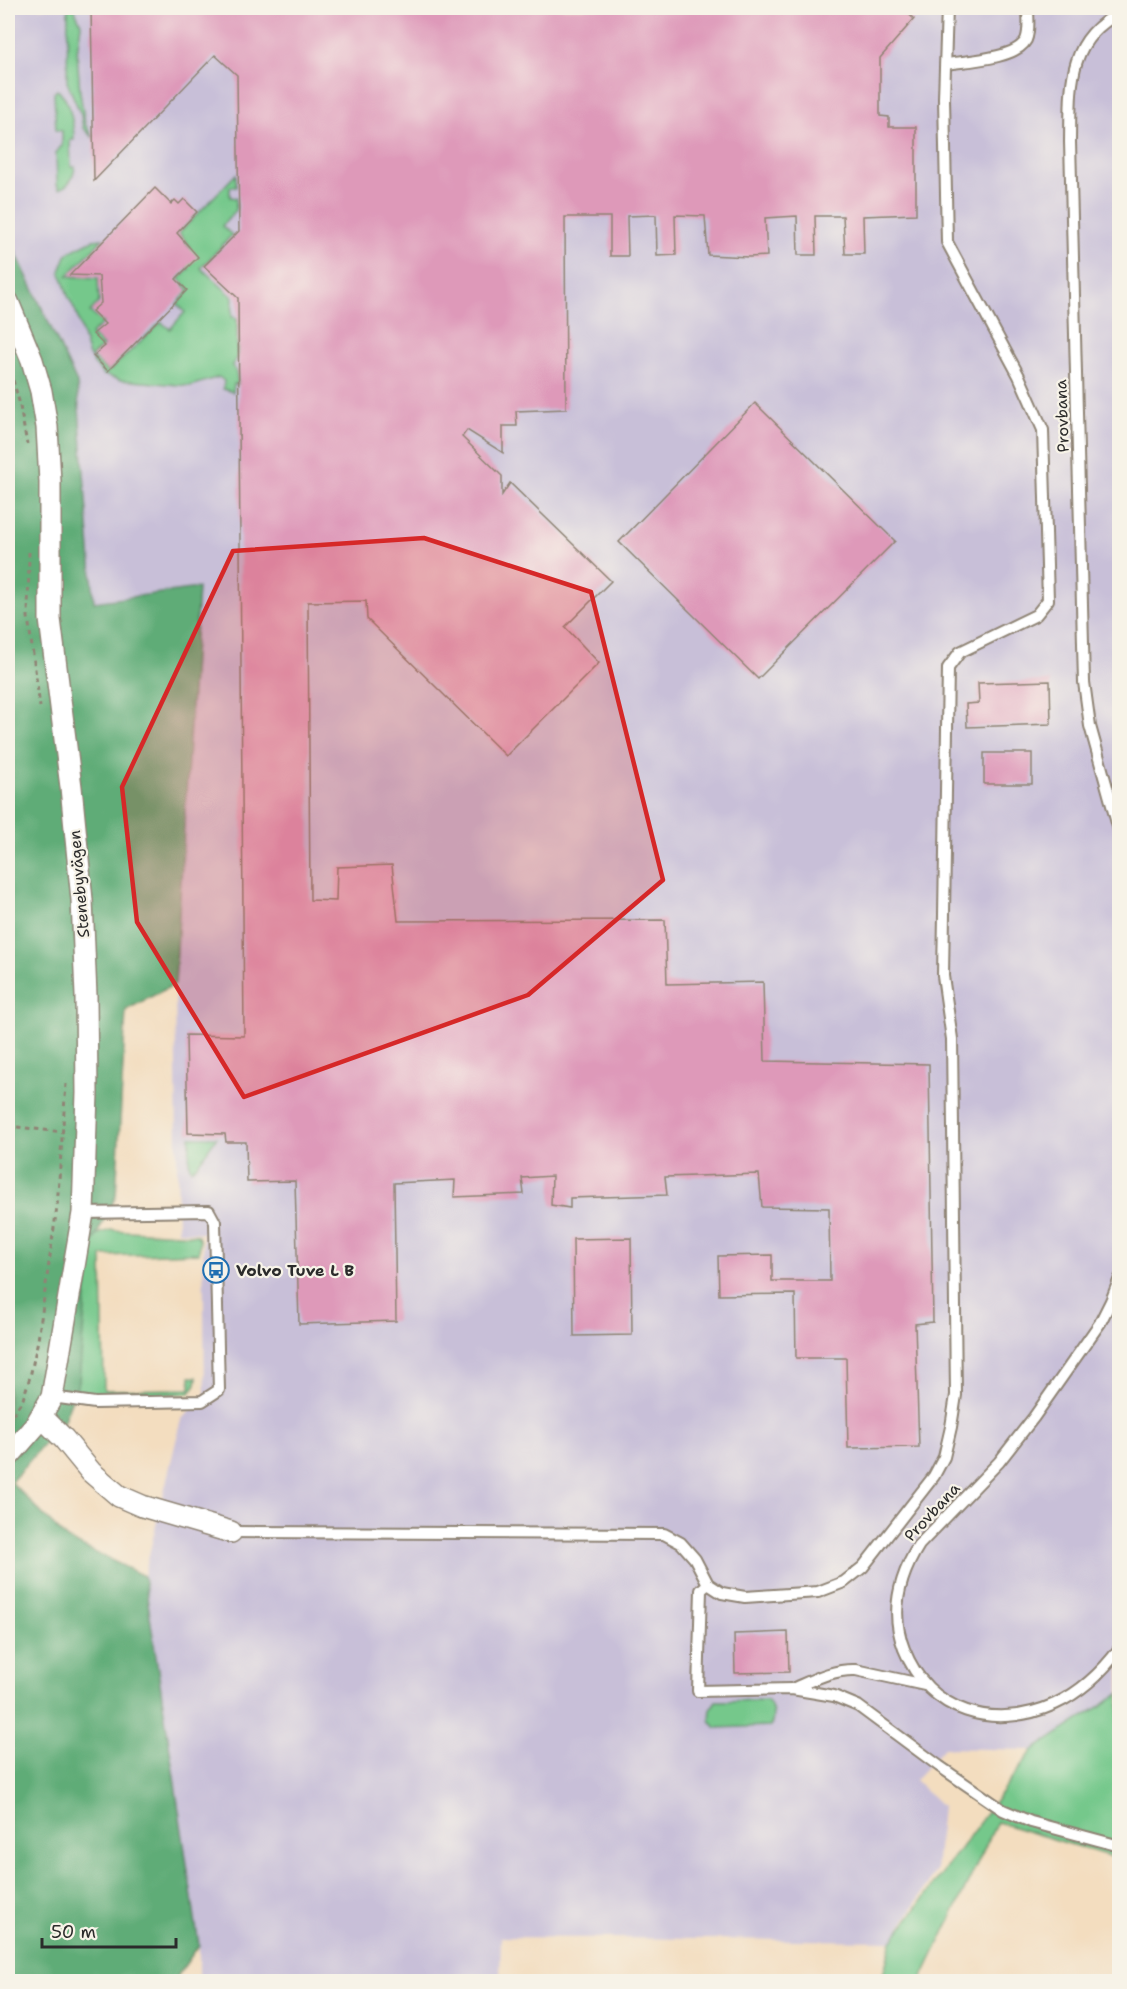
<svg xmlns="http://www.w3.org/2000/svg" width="1127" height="1989" font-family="'Shantell Sans',sans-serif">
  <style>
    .industrial { fill: #c8bfd8 }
    .green { fill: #74c88b; stroke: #507a5b; stroke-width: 1.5 }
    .forest { fill: #5fac77; stroke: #456c51; stroke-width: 1.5 }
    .building { fill: #de99b9 }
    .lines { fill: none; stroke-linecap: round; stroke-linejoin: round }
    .service-casing { stroke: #8f8475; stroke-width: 14 }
    .minor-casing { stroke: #8f8475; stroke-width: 24 }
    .path { stroke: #8f8475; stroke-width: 3; stroke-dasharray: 4.5 4.5; stroke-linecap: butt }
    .service { stroke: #fff; stroke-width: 10 }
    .minor { stroke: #fff; stroke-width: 21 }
    .marked { fill: #d62828; fill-opacity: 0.2; stroke: #d62828; stroke-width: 4.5; stroke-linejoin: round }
    .labels { text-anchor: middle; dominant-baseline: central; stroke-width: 4.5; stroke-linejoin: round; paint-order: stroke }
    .street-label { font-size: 16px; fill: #2b2b2b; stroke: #f7f3e8 }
    .poi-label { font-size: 16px; font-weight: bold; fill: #2b2b2b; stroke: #f7f3e8; text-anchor: start }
  </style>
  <rect width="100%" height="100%" fill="#f7f3e8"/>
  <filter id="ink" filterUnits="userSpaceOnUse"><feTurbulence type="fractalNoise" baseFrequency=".0167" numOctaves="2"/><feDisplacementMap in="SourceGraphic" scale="12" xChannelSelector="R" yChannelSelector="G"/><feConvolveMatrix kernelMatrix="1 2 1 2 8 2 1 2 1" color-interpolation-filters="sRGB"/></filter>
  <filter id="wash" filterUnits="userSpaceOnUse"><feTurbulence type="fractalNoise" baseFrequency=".008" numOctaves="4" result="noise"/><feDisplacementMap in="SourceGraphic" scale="24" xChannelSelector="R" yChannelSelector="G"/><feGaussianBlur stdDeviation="1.35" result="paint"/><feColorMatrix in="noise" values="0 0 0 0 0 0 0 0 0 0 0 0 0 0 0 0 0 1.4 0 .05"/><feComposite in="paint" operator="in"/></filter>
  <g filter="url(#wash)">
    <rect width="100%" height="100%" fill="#f3ddbf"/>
    <path class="industrial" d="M8 8H1119V1694L1033 1750 944 1748 915 1780 942 1806 936 1871 892 1941 501 1937 500 1981H199V1945L144 1576 181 1420 205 1394 203 1233 178 1231 175 984 198 589 94 603 77 383 8 236Z"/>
    <g class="green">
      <path d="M68 8H74L81 24 77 53 80 92 85 124 93 138 83 128 81 115 67 82Z"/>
      <path d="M57 90C70 97 74 126 74 140H70L71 167H75C74 176 69 187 59 189L57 184 56 153 62 145V131L56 130 54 93Z"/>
      <path d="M236 174V187H230V197L236 198V210L222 226 232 235 201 268 233 297 232 317 237 318V358L232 365 236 372 238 384H234L233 392 223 389 224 381 219 377 190 386 120 380 104 375 94 364 88 353 76 312 68 296 60 271 66 256 71 251 93 240 103 239 67 276 98 278 99 302 90 312 103 323 91 334 103 346 91 357 108 372 161 322 170 329 185 312 177 304 189 290 179 279 189 269 180 258 190 247 179 233Z"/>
      <path d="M190 1137H217L197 1165 191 1169 189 1164Z"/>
      <path d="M111 1230 197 1235 200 1241 199 1253 102 1256 104 1390 190 1389V1377H197L196 1384 190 1393 97 1398 83 1397 74 1391 88 1248 98 1234Z"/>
      <path d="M1119 1694V1859L997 1822 921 1981 881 1982 892 1941 1033 1750Z"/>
      <path d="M767 1700C773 1706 775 1719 770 1726L716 1728 710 1720 711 1708 716 1701Z"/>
    </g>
    <path class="forest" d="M8 236 77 383 94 602 198 588 175 984 126 1010 116 1196 90 1248 79 1381 63 1422 11 1482 67 1539 144 1576 199 1945 174 1981H8Z"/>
    <g id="blocks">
      <g class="building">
        <path d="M91 8H902L914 19 880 58V116L889 117V127H916V214L863 216 864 254H845L843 216H815L816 255H798L797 216 765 218 767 256 749 257 708 255 705 216 675 215 676 255 657 256 656 215 627 216 628 256H610V217H565L566 409 516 411 517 426H503V453L467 430 462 437 502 476V495L510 483 611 581 565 627 599 663 506 756 367 619 366 601 308 602 310 900 336 901 337 867 392 865 398 921 665 920 667 984 763 982 765 1061 929 1064 933 1322 915 1324 919 1447 848 1448 846 1358H796L795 1294 719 1295 718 1256 772 1255V1281H830L829 1208 762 1207 759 1174 665 1177 667 1195 570 1198V1208L551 1205 552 1176 522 1178 524 1194 454 1197 455 1180 394 1183 396 1321 299 1324 295 1181 247 1182 246 1142H226L225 1134 188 1133 186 1035 244 1036 238 298 204 266 239 231 237 75 215 55 94 181Z"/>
        <path d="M155 188 171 204 175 200 179 204 184 199 197 212 177 233 198 257 176 279 187 290 108 371 93 356 105 346 93 334 105 324 92 311 101 303 99 276 70 275Z"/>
        <path d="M755 403 895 541 758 679 619 542Z"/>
        <path d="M1050 681 1051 724 967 727 966 704 979 703 978 683Z"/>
        <rect x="984" y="753" width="48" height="31"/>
        <path d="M631 1238 632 1335 574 1336 573 1239Z"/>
        <path d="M788 1632 789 1672 735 1673 734 1634Z"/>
      </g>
    </g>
  </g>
  <g filter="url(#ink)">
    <use href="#blocks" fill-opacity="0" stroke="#8f8475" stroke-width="1.5"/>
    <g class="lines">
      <g class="service-casing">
        <g id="service">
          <path d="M1120 13C1065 40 1071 91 1070 142L1084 682 1090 726 1120 834"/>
          <path d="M946 64C965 61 1016 59 1026 40 1030 31 1028 18 1028 8"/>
          <path d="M1120 1278 1111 1301 1100 1323 1034 1417 999 1462 919 1545C899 1577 890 1613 904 1649 929 1713 994 1731 1055 1704 1081 1692 1103 1671 1120 1648"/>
          <path d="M52 1397 95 1403 202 1401 219 1390 215 1222 209 1211 83 1213"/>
          <path d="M231 1532 664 1534 681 1543 695 1559 708 1584 722 1593 745 1597 818 1592 844 1582 863 1567 934 1476 944 1457 951 1427 956 1395 952 1039 943 976 948 668 960 652 1036 615 1048 600 1043 430 1019 376 947 242 944 98 947 8"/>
          <path d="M708 1584 701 1590 698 1691 792 1689 834 1696 858 1706 939 1766 1003 1810 1031 1822 1120 1846"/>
          <path d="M792 1689C813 1680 833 1669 856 1670L925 1685"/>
        </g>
      </g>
      <g class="minor-casing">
        <g id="minor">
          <path d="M8 302 32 360 41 391 47 427 50 482V619L71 787 82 900 86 996 87 1093 83 1213 52 1397 35 1426 8 1457"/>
          <path d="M42 1417 64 1439 91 1472 119 1496 142 1506 231 1532"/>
        </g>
      </g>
      <g class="path">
        <path d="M8 363 19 401 27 444"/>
        <path d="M29 552 28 617 40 707"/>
        <path d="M8 1126 63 1132"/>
        <path d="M8 1422 23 1399 30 1377 38 1340 57 1207 66 1084"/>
      </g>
      <use href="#service" class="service"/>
      <use href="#minor" class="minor"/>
    </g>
  </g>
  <path class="marked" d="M424 538 591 592 663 880 528 995 244 1097 137 922 122 787 233 551Z"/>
  <defs>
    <g id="bus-ring" transform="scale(1.35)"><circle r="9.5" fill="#f7f3e8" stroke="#1f6fb2" stroke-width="1.5"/><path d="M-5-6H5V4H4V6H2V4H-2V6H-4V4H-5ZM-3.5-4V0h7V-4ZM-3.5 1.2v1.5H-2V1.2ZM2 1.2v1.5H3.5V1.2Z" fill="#1f6fb2"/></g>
  </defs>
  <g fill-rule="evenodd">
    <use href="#bus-ring" x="216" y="1270"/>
  </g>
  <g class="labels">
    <g class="street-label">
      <text transform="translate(1062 416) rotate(-92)">Provbana</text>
      <text transform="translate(79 884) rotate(-95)">Stenebyvägen</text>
      <text transform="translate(932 1512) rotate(-47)">Provbana</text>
    </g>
    <g class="poi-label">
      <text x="236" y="1270">Volvo Tuve L B</text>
    </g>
  </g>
  <rect width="1127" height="1989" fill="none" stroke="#f7f3e8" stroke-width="30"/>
  <path d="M42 1938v9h134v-9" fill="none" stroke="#2b2b2b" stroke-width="3"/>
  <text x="51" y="1938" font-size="18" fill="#2b2b2b" stroke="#f7f3e8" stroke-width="4.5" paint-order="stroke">50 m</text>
</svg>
